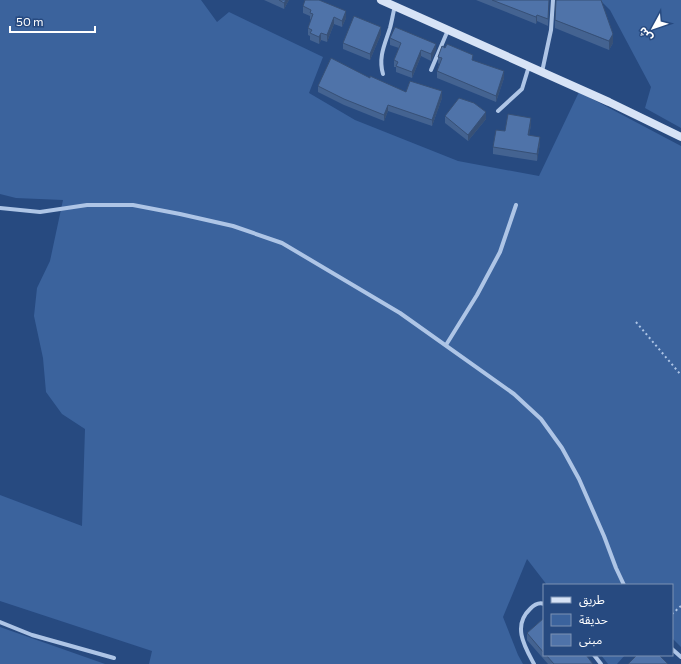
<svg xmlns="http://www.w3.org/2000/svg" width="681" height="664" font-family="Commissioner,'Noto Sans Arabic',sans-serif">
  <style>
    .green { fill: #3b639d }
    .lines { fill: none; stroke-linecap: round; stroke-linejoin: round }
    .path { stroke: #aec5e6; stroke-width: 2; stroke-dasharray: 2 3; stroke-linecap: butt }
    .street { stroke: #aec5e6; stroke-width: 4 }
    .secondary { stroke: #d7e3f6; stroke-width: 8 }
    .wall { fill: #446391 }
    .shaded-wall { fill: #375076 }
    .building { fill: #4f73a9; stroke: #375076 }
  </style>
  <rect width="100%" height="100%" fill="#274a80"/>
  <g class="green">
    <path d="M0 0H201L217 22 229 12 323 57 309 93 355 120 458 161 539 176 579 92 681 146V647L672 638V585H547L527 559 503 617 518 655 523 664H149L152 651 0 601V495L82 526 85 429 62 414 46 392 43 358 34 316 37 288 50 261 63 200 16 198 0 194Z"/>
    <path d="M600 0H681V128L645 108 651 87 610 10Z"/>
    <path d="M0 627 105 664H0Z"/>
    <path d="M601 655H625L617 664H608Z"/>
  </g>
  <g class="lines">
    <g class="path">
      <path d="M636 322 681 375"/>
      <path d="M672 614 681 606"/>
    </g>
    <g class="street">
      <path d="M431 70 448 30"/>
      <path d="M542 72 551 30 553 0"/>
      <path d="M383 74C378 57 385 44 390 28 392 21 393 13 395 6"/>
      <path d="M498 111 522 89 529 66"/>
      <path d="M0 208 40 212 87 205H133L180 214 233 226 282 243 400 313 514 394 541 419 562 448 579 479 604 536 616 568 624 585"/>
      <path d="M446 345 477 295 500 252 516 205"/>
      <path d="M0 622 32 635 114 658"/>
      <path d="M672 649 681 657"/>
      <path d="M594 655 601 664"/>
      <path d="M534 664C525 647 512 626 530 609 534 605 539 602 544 604"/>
    </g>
    <path class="secondary" d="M381 0 609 102 681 137"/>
  </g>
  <g class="wall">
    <path d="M264 0H289L284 9Z"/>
    <path d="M476 0H549L548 26 537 21 536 24Z"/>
    <path d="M303 6 346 18 342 27 334 24 327 42 321 40 319 44 310 40V36L308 35V28L311 20 310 19V16L303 13Z"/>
    <path d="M555 20 613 43 609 50 555 28Z"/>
    <path d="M381 34 370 60 343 49V43Z"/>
    <path d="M390 38 436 50 431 61 421 56 412 78 396 72V67H394V60L399 48 390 45Z"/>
    <path d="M438 57 473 61 504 78 496 102 437 78V71L439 64 438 63Z"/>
    <path d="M370 78 406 92 442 98 432 126 388 111 384 121 344 105 318 92V86Z"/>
    <path d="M445 116 486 119 468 141 445 123Z"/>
    <path d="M531 125 529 135 540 143 537 161 493 154V147L505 131Z"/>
    <path d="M544 618V655H586L593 664H548L527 640V633Z"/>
  </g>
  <g class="shaded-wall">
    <path d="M286 0H289L284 9V3Z"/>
    <path d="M346 11V18L342 27V21Z"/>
    <path d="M537 15V21L536 24V17Z"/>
    <path d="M334 17V24L327 42V35Z"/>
    <path d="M381 27V34L370 60V54Z"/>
    <path d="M321 33V40L319 44V37Z"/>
    <path d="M613 34V43L609 50V41Z"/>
    <path d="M436 44V50L431 61V54Z"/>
    <path d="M421 50V56L412 78V72Z"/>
    <path d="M504 71V78L496 102V96Z"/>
    <path d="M442 91V98L432 126V120Z"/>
    <path d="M388 105V111L384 121V115Z"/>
    <path d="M486 112V119L468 141V135Z"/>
    <path d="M531 118V125L528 141V135Z"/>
    <path d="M540 137V143L537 161V154Z"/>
  </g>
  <g class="building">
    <path d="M279 0H286L284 3Z"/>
    <path d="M305 0H319L346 11 342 21 334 17 327 35 321 33 319 37 310 33 312 30 308 28 313 14 310 13 311 10 303 6Z"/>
    <path d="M492 0H549L548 19 537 15 536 17Z"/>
    <path d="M556 0H601L613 34 609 41 555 20Z"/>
    <path d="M354 16 381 27 370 54 343 43Z"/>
    <path d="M395 27 436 44 431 54 421 50 412 72 396 66 398 62 394 60 401 43 390 38Z"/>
    <path d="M447 44 473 55 472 60 504 71 496 96 437 71 442 58 438 57 442 46 445 48Z"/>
    <path d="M331 58 370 78V76L406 92 410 81 442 91 432 120 388 105 384 115 344 99 318 86Z"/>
    <path d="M459 98 474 103 486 112 468 135 445 116Z"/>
    <path d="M508 114 531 118 528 135 540 137 537 154 493 147 496 130 505 131Z"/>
    <path d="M544 618V653L527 633Z"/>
    <path d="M546 655H586L593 664H554Z"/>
    <path d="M637 655H659L668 664H628Z"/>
  </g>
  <rect x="543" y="584" width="130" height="72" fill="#274a80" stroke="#7d92b3"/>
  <rect x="551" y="597" width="20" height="6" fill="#d7e3f6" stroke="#7d92b3"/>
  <text x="579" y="604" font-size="12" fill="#ffffff">طريق</text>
  <rect x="551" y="614" width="20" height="12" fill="#3b639d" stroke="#7d92b3"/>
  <text x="579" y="624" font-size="12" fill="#ffffff">حديقة</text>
  <rect x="551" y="634" width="20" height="12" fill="#4f73a9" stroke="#7d92b3"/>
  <text x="579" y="644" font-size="12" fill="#ffffff">مبنى</text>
  <g transform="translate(653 28) rotate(230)" stroke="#274a80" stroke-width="3" paint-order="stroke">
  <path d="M0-3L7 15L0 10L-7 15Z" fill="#ffffff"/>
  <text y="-6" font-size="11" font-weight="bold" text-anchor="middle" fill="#ffffff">ش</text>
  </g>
  <path d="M10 26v6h85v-6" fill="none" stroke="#ffffff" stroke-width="2"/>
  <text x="16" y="26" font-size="12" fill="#ffffff" stroke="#274a80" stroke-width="3" paint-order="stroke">50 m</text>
</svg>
